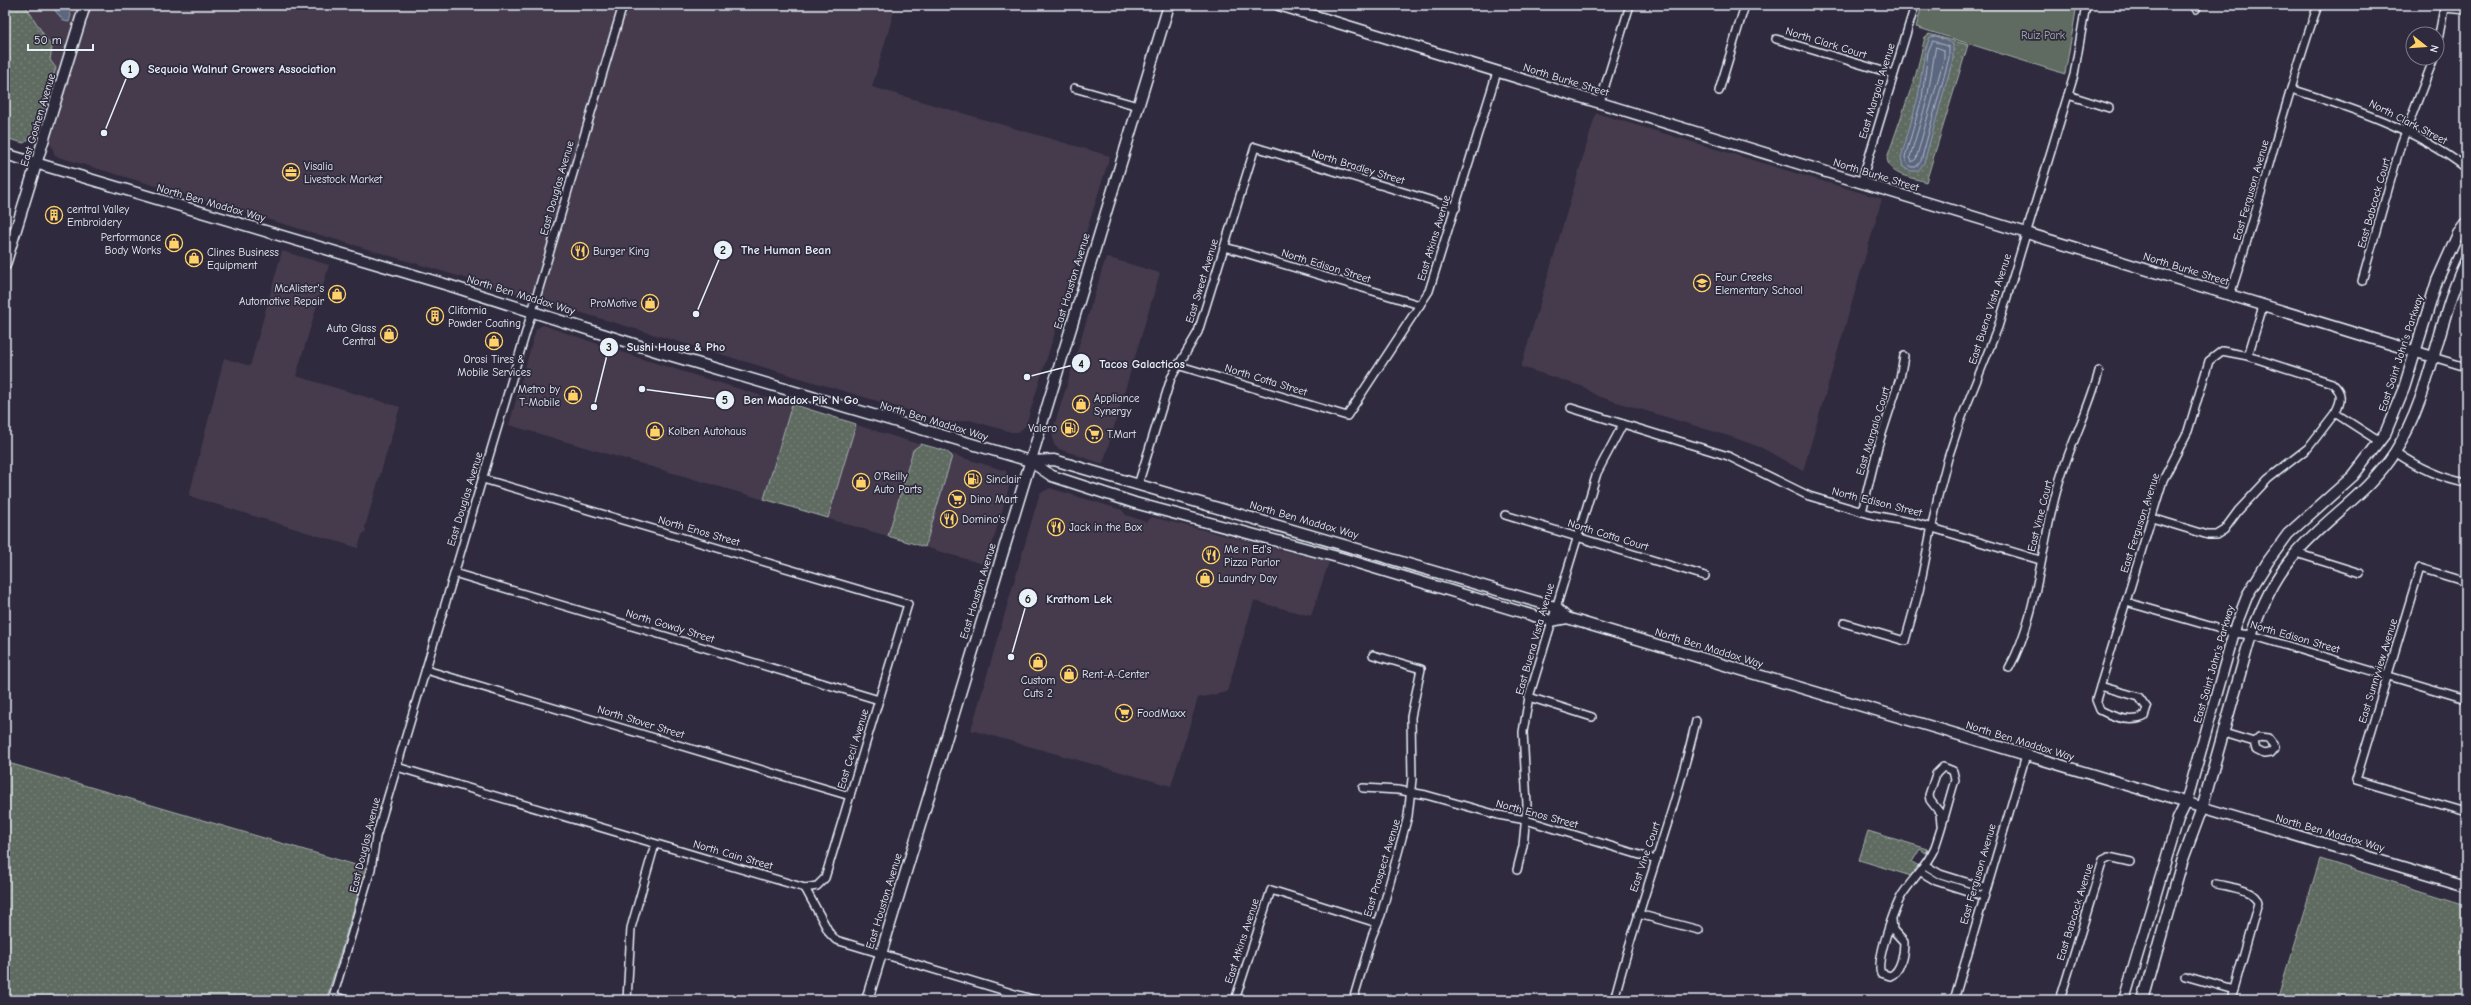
<svg xmlns="http://www.w3.org/2000/svg" width="2471" height="1005" font-family="'Comic Neue',sans-serif">
  <style>
    .built { fill: #453a4e }
    .grass { fill: url(#grass-dots); stroke: #a3aeac }
    .park { fill: #5e6a60; stroke: #a3aeac }
    .water { fill: #5b667e; stroke: #939eaf }
    .lines { fill: none; stroke-linecap: round; stroke-linejoin: round }
    .shore { stroke: #b0b9c7; stroke-width: 1 }
    .street-casing { stroke: #e8f1f8; stroke-width: 10 }
    .secondary-casing { stroke: #e8f1f8; stroke-width: 13 }
    .street { stroke: #2f2a3d; stroke-width: 7 }
    .secondary { stroke: #2f2a3d; stroke-width: 10 }
    .labels { text-anchor: middle; dominant-baseline: central; stroke-width: 3.5; stroke-linejoin: round; paint-order: stroke }
    .park-label { font-size: 11px; fill: #aab4b4; stroke: #2f2a3d }
    .street-label { font-size: 11px; fill: #e8f1f8; stroke: #2f2a3d }
    .poi-label { font-size: 11px; fill: #e8f1f8; stroke: #2f2a3d; text-anchor: start }
    .leader { fill: none; stroke: #e8f1f8; stroke-width: 1.5 }
    .callout-dot { fill: #e8f1f8; stroke: #2f2a3d; stroke-width: 1.5 }
    .mark-label { font-size: 12px; text-anchor: middle; font-weight: bold; fill: #111 }
    .callout-label { font-size: 12px; text-anchor: middle; font-weight: bold; fill: #e8f1f8; stroke: #2f2a3d; stroke-width: 3.5; stroke-linejoin: round; paint-order: stroke }
  </style>
  <defs>
    <pattern id="grass-dots" width="8" height="8" patternUnits="userSpaceOnUse"><rect width="8" height="8" fill="#5e6a60"/><path d="M2 2h.1M6 6h.1" fill="none" stroke="#758078" stroke-width="1.8" stroke-linecap="round"/></pattern>
  </defs>
  <rect width="100%" height="100%" fill="#2f2a3d"/>
  <filter id="ink" filterUnits="userSpaceOnUse"><feTurbulence type="fractalNoise" baseFrequency=".025" numOctaves="2"/><feDisplacementMap in="SourceGraphic" scale="8" xChannelSelector="R" yChannelSelector="G"/><feConvolveMatrix kernelMatrix="1 2 1 2 8 2 1 2 1" color-interpolation-filters="sRGB"/></filter>
  <g filter="url(#ink)">
    <g class="built">
      <path d="M5 5H896L872 87 1110 156 1026 425 1019 432H1011L969 420 951 423 55 156 52 146 29 138Z"/>
      <path d="M1596 113 1882 199 1803 471 1762 448 1735 438 1597 396 1584 387 1521 367Z"/>
      <path d="M282 251 329 265 296 376 400 407 365 527 366 531 362 535 358 548 189 496 224 358 250 366Z"/>
      <path d="M1106 257 1160 273 1103 464 1059 449 1054 445 1052 433Z"/>
      <path d="M543 325 639 358 1006 471 1010 484 986 565 509 425 536 329Z"/>
      <path d="M1050 488 1122 510 1126 515 1146 522 1152 517 1329 562 1311 616 1254 601 1227 692 1198 698 1171 786 971 730 1038 499 1040 493Z"/>
    </g>
    <g class="grass">
      <path d="M5 5H25L52 48 50 60 56 68 35 134 24 143 5 138Z"/>
      <path d="M1929 34 1968 45 1926 182C1911 177 1889 176 1887 158L1916 74 1925 37Z"/>
      <path d="M792 404 856 424 828 518 764 499Z"/>
      <path d="M921 444 946 451 952 456 925 547 888 536 913 450Z"/>
      <path d="M5 762 366 868 326 1000H5Z"/>
      <path d="M1868 831 1928 849 1926 853 1920 849 1912 862 1919 866 1911 876 1859 860Z"/>
      <path d="M2320 859 2466 905V1000H2277Z"/>
    </g>
    <path class="park" d="M1922 5H2077L2065 74 1916 27Z"/>
    <g class="water">
      <path d="M50 5H68L71 15 69 22 64 21Z"/>
      <path d="M1936 36 1953 44V59L1924 163 1918 171H1910L1903 167 1901 158 1918 97 1925 50 1930 37Z"/>
    </g>
    <g class="lines">
      <g class="shore">
        <path d="M1933 41 1949 47V58L1921 161 1916 167H1911L1907 164 1905 157 1922 98 1928 52Z"/>
        <path d="M1936 47 1944 50V58L1916 159 1912 162 1910 157 1927 100Z"/>
      </g>
      <g class="street-casing">
        <g id="street">
          <path d="M2196 9 2198 5"/>
          <path d="M1776 39 1893 74"/>
          <path d="M2437 46 2444 8 2466 10"/>
          <path d="M1074 88 1138 106"/>
          <path d="M2291 89C2352 108 2414 128 2466 168"/>
          <path d="M1719 91 1745 5"/>
          <path d="M2068 95 2109 108"/>
          <path d="M1600 102 1630 5"/>
          <path d="M1861 183 1915 5"/>
          <path d="M1225 247 1420 305"/>
          <path d="M2362 281 2401 144 2434 58"/>
          <path d="M2230 295C2262 199 2284 100 2318 5"/>
          <path d="M2248 356 2332 383C2343 393 2342 400 2335 413L2380 442"/>
          <path d="M2433 357 2466 367"/>
          <path d="M1177 365 1347 416 1429 291 1497 72"/>
          <path d="M1571 408 1728 456 1809 496 1873 515 1919 524 2040 560"/>
          <path d="M2395 452C2417 467 2439 478 2466 483"/>
          <path d="M483 479 908 604 825 878 817 886 805 888"/>
          <path d="M1138 485 1171 378 1198 332 1255 147 1456 208"/>
          <path d="M1862 512 1878 446 1900 378 1904 356"/>
          <path d="M1505 515 1705 576"/>
          <path d="M2152 518 2208 535H2216L2224 530 2238 511 2268 479 2308 448 2335 413"/>
          <path d="M2296 553 2360 573"/>
          <path d="M454 573 879 700"/>
          <path d="M2466 582 2420 568 2356 780 2466 812"/>
          <path d="M2126 602 2234 633 2251 635 2466 699"/>
          <path d="M1844 623 1905 641 1919 591 1938 496 1948 458 1960 422 1998 327 2074 75 2086 5"/>
          <path d="M2009 668C2038 617 2041 543 2058 486 2069 446 2089 411 2099 371"/>
          <path d="M426 670 850 796"/>
          <path d="M2100 686 2139 697 2147 708 2144 717C2130 723 2113 717 2100 710L2096 700 2163 480 2188 431 2209 361 2222 351 2248 356 2263 306"/>
          <path d="M1529 697 1592 717"/>
          <path d="M2224 733 2254 742 2256 750 2264 754 2270 753 2275 747 2268 738 2259 737 2254 742"/>
          <path d="M397 767 805 888 830 934 836 940 1035 1000"/>
          <path d="M1363 788 1398 790 1426 795 1498 815 1526 820 1656 860"/>
          <path d="M1925 865 1940 874 1985 888"/>
          <path d="M1517 870 1523 846 1527 805 1523 732 1529 697 1597 473 1623 424"/>
          <path d="M1921 872 1936 881 1983 896"/>
          <path d="M2216 884C2228 887 2255 889 2258 903L2231 1000"/>
          <path d="M1638 914 1699 930"/>
          <path d="M1892 920 1893 930 1904 942C1904 953 1901 972 1890 976L1881 973C1875 962 1895 907 1902 895 1913 878 1927 866 1935 847 1943 825 1948 802 1955 780L1953 771 1943 767 1936 774 1929 795 1930 800 1940 813 1941 825"/>
          <path d="M2185 976 2234 990"/>
          <path d="M333 996 347 1000"/>
          <path d="M332 1000 371 869 376 837 623 5"/>
          <path d="M627 1000 631 928 655 844"/>
          <path d="M1235 1000 1271 890 1377 923"/>
          <path d="M1353 1000 1372 936 1381 915 1408 816 1412 779 1411 717 1421 669 1373 655"/>
          <path d="M1614 1000C1638 906 1674 816 1696 721"/>
          <path d="M1954 1000 2026 755"/>
          <path d="M2060 1000 2103 860 2109 857 2131 862"/>
        </g>
      </g>
      <g class="secondary-casing">
        <g id="secondary">
          <path d="M1279 5 2433 357"/>
          <path d="M5 154 451 286 659 352 1030 461 1052 476 1135 503 1341 558 1551 621 1567 618"/>
          <path d="M5 265 85 5"/>
          <path d="M1030 461 1054 460 1555 607 1567 618 2466 886"/>
          <path d="M867 1000 1169 5"/>
          <path d="M2124 1000 2178 819 2186 803 2236 625 2248 594 2269 560 2288 534 2353 476 2385 434 2404 388 2437 281 2458 234 2466 223"/>
          <path d="M2143 1000 2182 862 2202 808 2251 635C2262 606 2275 576 2296 553 2328 516 2367 495 2395 452 2432 394 2437 321 2466 260"/>
        </g>
      </g>
      <use href="#street" class="street"/>
      <use href="#secondary" class="secondary"/>
    </g>
  </g>
  <defs>
    <g id="office-ring" transform="scale(0.9)"><circle r="9.5" fill="#2f2a3d" stroke="#ffd166" stroke-width="1.5"/><path d="M-6-3h4V-5.5h4V-3h4V5H-6ZM-1-4.5V-3h2v-1.5ZM-6 0V1H6V0Z" fill="#ffd166"/></g>
    <g id="building-ring" transform="scale(0.9)"><circle r="9.5" fill="#2f2a3d" stroke="#ffd166" stroke-width="1.5"/><path d="M-4-6H4V6H1V3H-1V6H-4ZM-2.5-4.3h1.7v1.8h-1.7ZM.8-4.3h1.7v1.8H.8ZM-2.5-1h1.7V.8h-1.7ZM.8-1h1.7V.8H.8Z" fill="#ffd166"/></g>
    <g id="shop-ring" transform="scale(0.9)"><circle r="9.5" fill="#2f2a3d" stroke="#ffd166" stroke-width="1.5"/><path d="M-5-2.5h2.3a2.7 3.5 0 0 1 5.4 0H5L5.5 6h-11ZM-1.5-2.5h3a1.5 2.3 0 0 0-3 0Z" fill="#ffd166"/></g>
    <g id="restaurant-ring" transform="scale(0.9)"><circle r="9.5" fill="#2f2a3d" stroke="#ffd166" stroke-width="1.5"/><path d="M-5-6h1v4h1v-4h1v4h1v-4h1v5L-1.5 .5V6h-2V.5L-5-1ZM5-6V6H3V1.5H1.5Q1.5-4 5-6Z" fill="#ffd166"/></g>
    <g id="school-ring" transform="scale(0.9)"><circle r="9.5" fill="#2f2a3d" stroke="#ffd166" stroke-width="1.5"/><path d="M0-5L7-2L0 1L-7-2ZM-4 1L0 2.5L4 1V4Q0 6-4 4Z" fill="#ffd166"/></g>
    <g id="fuel-ring" transform="scale(0.9)"><circle r="9.5" fill="#2f2a3d" stroke="#ffd166" stroke-width="1.5"/><path d="M-5.5-6h7V0h2V4h1.3V-2.5L3-4.5l.8-.8L6-3V5H2.5V1h-1V6h-7ZM-4.2-4.7v3.2H.2V-4.7Z" fill="#ffd166"/></g>
    <g id="supermarket-ring" transform="scale(0.9)"><circle r="9.5" fill="#2f2a3d" stroke="#ffd166" stroke-width="1.5"/><path d="M-6-5.5h2.5l.6 2H6L4.5 2H-2.5L-4.4-4H-6ZM-1.5 3.2a1.3 1.3 0 1 0 .1 0ZM3 3.2a1.3 1.3 0 1 0 .1 0Z" fill="#ffd166"/></g>
  </defs>
  <g fill-rule="evenodd">
    <use href="#office-ring" x="291" y="172"/>
    <use href="#building-ring" x="54" y="215"/>
    <use href="#shop-ring" x="174" y="243"/>
    <use href="#restaurant-ring" x="580" y="251"/>
    <use href="#shop-ring" x="194" y="258"/>
    <use href="#school-ring" x="1702" y="283"/>
    <use href="#shop-ring" x="337" y="294"/>
    <use href="#shop-ring" x="650" y="303"/>
    <use href="#building-ring" x="435" y="316"/>
    <use href="#shop-ring" x="389" y="334"/>
    <use href="#shop-ring" x="494" y="341"/>
    <use href="#shop-ring" x="573" y="395"/>
    <use href="#shop-ring" x="1081" y="404"/>
    <use href="#fuel-ring" x="1070" y="428"/>
    <use href="#shop-ring" x="655" y="431"/>
    <use href="#supermarket-ring" x="1094" y="434"/>
    <use href="#fuel-ring" x="973" y="479"/>
    <use href="#shop-ring" x="861" y="482"/>
    <use href="#supermarket-ring" x="957" y="499"/>
    <use href="#restaurant-ring" x="949" y="519"/>
    <use href="#restaurant-ring" x="1056" y="527"/>
    <use href="#restaurant-ring" x="1211" y="555"/>
    <use href="#shop-ring" x="1205" y="578"/>
    <use href="#shop-ring" x="1038" y="662"/>
    <use href="#shop-ring" x="1069" y="674"/>
    <use href="#supermarket-ring" x="1124" y="713"/>
  </g>
  <g class="labels">
    <g class="park-label">
      <text x="2043" y="35">Ruiz Park</text>
    </g>
    <g class="street-label">
      <text transform="translate(1826 43) rotate(17)">North Clark Court</text>
      <text transform="translate(1566 80) rotate(17)">North Burke Street</text>
      <text transform="translate(1877 91) rotate(-73)">East Margola Avenue</text>
      <text transform="translate(38 120) rotate(-73)">East Goshen Avenue</text>
      <text transform="translate(2408 122) rotate(27)">North Clark Street</text>
      <text transform="translate(1358 167) rotate(17)">North Bradley Street</text>
      <text transform="translate(1876 175) rotate(17)">North Burke Street</text>
      <text transform="translate(557 188) rotate(-74)">East Douglas Avenue</text>
      <text transform="translate(2251 190) rotate(-74)">East Ferguson Avenue</text>
      <text transform="translate(211 203) rotate(16)">North Ben Maddox Way</text>
      <text transform="translate(2374 203) rotate(-74)">East Babcock Court</text>
      <text transform="translate(1434 238) rotate(-73)">East Atkins Avenue</text>
      <text transform="translate(1326 266) rotate(17)">North Edison Street</text>
      <text transform="translate(2186 269) rotate(17)">North Burke Street</text>
      <text transform="translate(1072 281) rotate(-73)">East Houston Avenue</text>
      <text transform="translate(1202 281) rotate(-73)">East Sweet Avenue</text>
      <text transform="translate(521 295) rotate(17)">North Ben Maddox Way</text>
      <text transform="translate(1990 309) rotate(-72)">East Buena Vista Avenue</text>
      <text transform="translate(2401 353) rotate(-72)">East Saint John's Parkway</text>
      <text transform="translate(1266 380) rotate(17)">North Cotta Street</text>
      <text transform="translate(934 421) rotate(17)">North Ben Maddox Way</text>
      <text transform="translate(1873 431) rotate(-73)">East Margalo Court</text>
      <text transform="translate(465 499) rotate(-73)">East Douglas Avenue</text>
      <text transform="translate(1877 502) rotate(14)">North Edison Street</text>
      <text transform="translate(2040 516) rotate(-76)">East Vine Court</text>
      <text transform="translate(1304 520) rotate(16)">North Ben Maddox Way</text>
      <text transform="translate(2140 523) rotate(-72)">East Ferguson Avenue</text>
      <text transform="translate(699 531) rotate(16)">North Enos Street</text>
      <text transform="translate(1608 535) rotate(17)">North Cotta Court</text>
      <text transform="translate(978 591) rotate(-73)">East Houston Avenue</text>
      <text transform="translate(670 626) rotate(17)">North Gowdy Street</text>
      <text transform="translate(2295 637) rotate(16)">North Edison Street</text>
      <text transform="translate(1535 639) rotate(-74)">East Buena Vista Avenue</text>
      <text transform="translate(1709 648) rotate(17)">North Ben Maddox Way</text>
      <text transform="translate(2214 664) rotate(-74)">East Saint John's Parkway</text>
      <text transform="translate(2378 671) rotate(-73)">East Sunnyview Avenue</text>
      <text transform="translate(641 722) rotate(17)">North Stover Street</text>
      <text transform="translate(2020 741) rotate(17)">North Ben Maddox Way</text>
      <text transform="translate(853 749) rotate(-73)">East Cecil Avenue</text>
      <text transform="translate(1537 814) rotate(15)">North Enos Street</text>
      <text transform="translate(2330 833) rotate(16)">North Ben Maddox Way</text>
      <text transform="translate(365 845) rotate(-76)">East Douglas Avenue</text>
      <text transform="translate(733 855) rotate(16)">North Cain Street</text>
      <text transform="translate(1645 857) rotate(-71)">East Vine Court</text>
      <text transform="translate(1382 868) rotate(-73)">East Prospect Avenue</text>
      <text transform="translate(1978 874) rotate(-74)">East Ferguson Avenue</text>
      <text transform="translate(884 901) rotate(-73)">East Houston Avenue</text>
      <text transform="translate(2075 912) rotate(-73)">East Babcock Avenue</text>
      <text transform="translate(1242 941) rotate(-72)">East Atkins Avenue</text>
    </g>
    <g class="poi-label">
      <text x="304" y="166">Visalia<tspan x="304" dy="13">Livestock Market</tspan></text>
      <text x="67" y="209">central Valley<tspan x="67" dy="13">Embroidery</tspan></text>
      <text x="161" y="237" text-anchor="end">Performance<tspan x="161" dy="13">Body Works</tspan></text>
      <text x="593" y="251">Burger King</text>
      <text x="207" y="252">Clines Business<tspan x="207" dy="13">Equipment</tspan></text>
      <text x="1715" y="277">Four Creeks<tspan x="1715" dy="13">Elementary School</tspan></text>
      <text x="324" y="288" text-anchor="end">McAlister's<tspan x="324" dy="13">Automotive Repair</tspan></text>
      <text x="637" y="303" text-anchor="end">ProMotive</text>
      <text x="448" y="310">Clifornia<tspan x="448" dy="13">Powder Coating</tspan></text>
      <text x="376" y="328" text-anchor="end">Auto Glass<tspan x="376" dy="13">Central</tspan></text>
      <text x="494" y="359" text-anchor="middle">Orosi Tires &amp;<tspan x="494" dy="13">Mobile Services</tspan></text>
      <text x="560" y="389" text-anchor="end">Metro by<tspan x="560" dy="13">T-Mobile</tspan></text>
      <text x="1094" y="398">Appliance<tspan x="1094" dy="13">Synergy</tspan></text>
      <text x="1057" y="428" text-anchor="end">Valero</text>
      <text x="668" y="431">Kolben Autohaus</text>
      <text x="1107" y="434">T.Mart</text>
      <text x="874" y="476">O'Reilly<tspan x="874" dy="13">Auto Parts</tspan></text>
      <text x="986" y="479">Sinclair</text>
      <text x="970" y="499">Dino Mart</text>
      <text x="962" y="519">Domino's</text>
      <text x="1069" y="527">Jack in the Box</text>
      <text x="1224" y="549">Me n Ed's<tspan x="1224" dy="13">Pizza Parlor</tspan></text>
      <text x="1218" y="578">Laundry Day</text>
      <text x="1082" y="674">Rent-A-Center</text>
      <text x="1038" y="680" text-anchor="middle">Custom<tspan x="1038" dy="13">Cuts 2</tspan></text>
      <text x="1137" y="713">FoodMaxx</text>
    </g>
  </g>
  <path class="leader" d="M104 133L130 69M696 314L723 250M594 407L609 347M1027 377L1081 363M642 389L725 400M1011 657L1028 598"/>
  <g class="callout-dot">
    <circle cx="104" cy="133" r="4"/>
    <circle cx="696" cy="314" r="4"/>
    <circle cx="594" cy="407" r="4"/>
    <circle cx="1027" cy="377" r="4"/>
    <circle cx="642" cy="389" r="4"/>
    <circle cx="1011" cy="657" r="4"/>
    <circle cx="130" cy="69" r="10"/>
    <circle cx="723" cy="250" r="10"/>
    <circle cx="609" cy="347" r="10"/>
    <circle cx="1081" cy="363" r="10"/>
    <circle cx="725" cy="400" r="10"/>
    <circle cx="1028" cy="598" r="10"/>
  </g>
  <g class="mark-label">
    <text x="130" y="73">1</text>
    <text x="723" y="254">2</text>
    <text x="609" y="351">3</text>
    <text x="1081" y="368">4</text>
    <text x="725" y="404">5</text>
    <text x="1028" y="603">6</text>
  </g>
  <g class="callout-label">
    <text x="242" y="73">Sequoia Walnut Growers Association</text>
    <text x="786" y="254">The Human Bean</text>
    <text x="676" y="351">Sushi House &amp; Pho</text>
    <text x="1142" y="368">Tacos Galacticos</text>
    <text x="801" y="404">Ben Maddox Pik N Go</text>
    <text x="1079" y="603">Krathom Lek</text>
  </g>
  <rect width="2471" height="1005" fill="none" stroke="#2f2a3d" stroke-width="20"/>
  <rect x="10" y="10" width="2451" height="985" fill="none" stroke="#e8f1f8" stroke-width="1.5" filter="url(#ink)"/>
  <g transform="translate(2425 46) rotate(107)"><circle r="19" fill="#2f2a3d" stroke="#797a88"/>
  <path d="M0-3L7 15L0 10L-7 15Z" fill="#ffd166"/>
  <text y="-6" font-size="11" font-weight="bold" text-anchor="middle" fill="#e8f1f8">N</text>
  </g>
  <path d="M28 44v6h65v-6" fill="none" stroke="#e8f1f8" stroke-width="2"/>
  <text x="34" y="44" font-size="12" fill="#e8f1f8" stroke="#2f2a3d" stroke-width="3" paint-order="stroke">50 m</text>
</svg>
